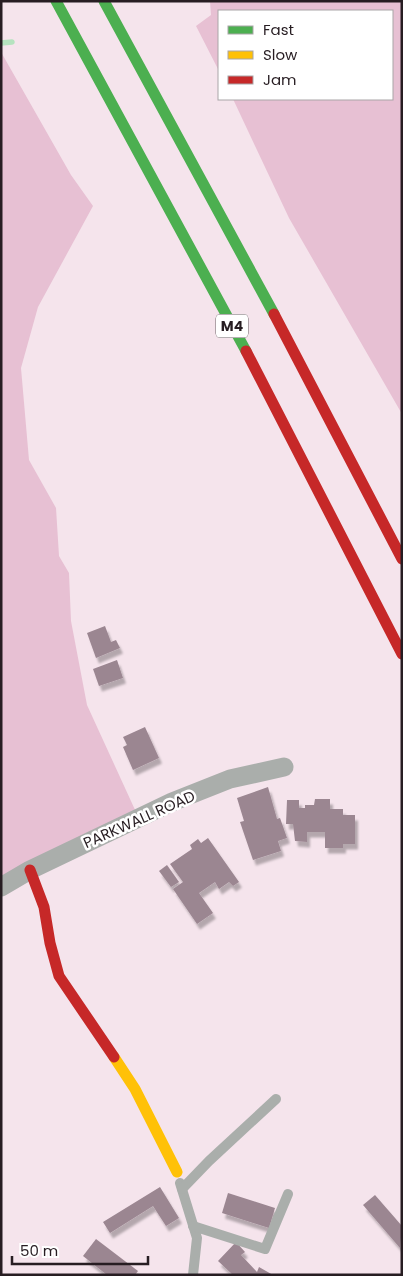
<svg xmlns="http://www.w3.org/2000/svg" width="403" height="1276" font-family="Poppins,sans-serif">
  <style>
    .green { fill: #e7c0d3 }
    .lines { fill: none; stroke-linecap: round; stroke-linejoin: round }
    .stream { stroke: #b5e3bf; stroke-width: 5.5 }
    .building { fill: #9b8691; filter: url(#shadow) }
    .lane { stroke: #aaaeab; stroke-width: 10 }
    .street { stroke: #aaaeab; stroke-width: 19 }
    .fast { stroke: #4caf50; stroke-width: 11 }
    .slow { stroke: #ffc107; stroke-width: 11 }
    .jam { stroke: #c62828; stroke-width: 11 }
    .labels { text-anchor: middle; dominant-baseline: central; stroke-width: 5; stroke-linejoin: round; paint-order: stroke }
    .shield { fill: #fff; stroke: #686164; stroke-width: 1 }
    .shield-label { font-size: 14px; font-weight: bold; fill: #271d22 }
    .street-label { font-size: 15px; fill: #271d22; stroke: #fff }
  </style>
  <defs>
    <filter id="shadow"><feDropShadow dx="3" dy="5.5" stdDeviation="1" flood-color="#0004"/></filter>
  </defs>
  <rect width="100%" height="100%" fill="#f5e4ec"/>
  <g class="green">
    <path d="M210 1H402V414L289 218 233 99H392V11H219V71L196 26 211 15Z"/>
    <path d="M1 52 71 175 93 206 38 307 21 368 29 460 56 508 59 556 69 573 71 621 87 705 136 812 1 880Z"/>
  </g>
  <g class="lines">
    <path class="stream" d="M1 43 12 42"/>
  </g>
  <g class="building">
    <path d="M105 626 111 642 116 640 120 648 96 658 87 633Z"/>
    <path d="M117 660 123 678 99 686 93 669Z"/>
    <path d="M145 727 159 758 133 770 123 747 127 745 123 737Z"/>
    <path d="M268 787 277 819 280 818 287 838 278 841 281 851 253 860 240 822 244 821 237 798Z"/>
    <path d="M315 799H330V809H343V815H355V844H343V848H325V832H307V842L295 841 293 824H286L287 800H299V808H305V805H314Z"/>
    <path d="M208 838 239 882 233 886 229 882 219 889 215 882 199 893 213 913 197 924 173 889 183 882 170 864 192 849 190 845 198 839 201 843Z"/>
    <path d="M167 865 179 882 171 887 159 871Z"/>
    <path d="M160 1187 179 1218 166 1226 153 1206 110 1233 103 1222Z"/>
    <path d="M228 1193 275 1208 269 1228 222 1213Z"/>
    <path d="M375 1195 402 1226 400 1248 363 1205Z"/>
    <path d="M96 1239 138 1271 135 1275H107L83 1256Z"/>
    <path d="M236 1242 245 1252 241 1255 257 1272 259 1267 273 1275H233L218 1261Z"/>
  </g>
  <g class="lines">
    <g class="lane">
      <path d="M180 1183 197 1238 193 1275"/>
      <path d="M182 1189 209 1161 276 1099"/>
      <path d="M193 1226 265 1249 288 1194"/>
    </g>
    <path class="street" d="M1 887 30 870 172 802 230 779 284 767"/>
    <g class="fast">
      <path d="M56 1 246 351"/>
      <path d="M104 1 274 314"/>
    </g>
    <path class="slow" d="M114 1057 135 1089 177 1172"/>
    <g class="jam">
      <path d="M274 314 402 559"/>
      <path d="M246 351 402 654"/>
      <path d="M30 870 44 907 50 943 59 976 114 1057"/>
    </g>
  </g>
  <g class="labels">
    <rect class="shield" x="216" y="314.5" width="32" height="23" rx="4"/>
    <g class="shield-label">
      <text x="232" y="326">M4</text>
    </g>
    <g class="street-label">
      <text transform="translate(139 819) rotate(-24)">PARKWALL ROAD</text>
    </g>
  </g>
  <rect width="403" height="1276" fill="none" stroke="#271d22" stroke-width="5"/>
  <rect x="218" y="10" width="175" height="90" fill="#ffffff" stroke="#a9a5a7"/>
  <rect x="228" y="26" width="25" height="8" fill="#4caf50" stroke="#a9a5a7"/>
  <text x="263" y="35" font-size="15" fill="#271d22">Fast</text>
  <rect x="228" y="51" width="25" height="8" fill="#ffc107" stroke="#a9a5a7"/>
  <text x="263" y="60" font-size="15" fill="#271d22">Slow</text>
  <rect x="228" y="76" width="25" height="8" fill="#c62828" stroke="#a9a5a7"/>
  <text x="263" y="85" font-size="15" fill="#271d22">Jam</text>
  <path d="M12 1256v8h136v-8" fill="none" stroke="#271d22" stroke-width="2.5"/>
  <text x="20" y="1256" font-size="15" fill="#271d22" stroke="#ffffff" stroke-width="4" paint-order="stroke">50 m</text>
</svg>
